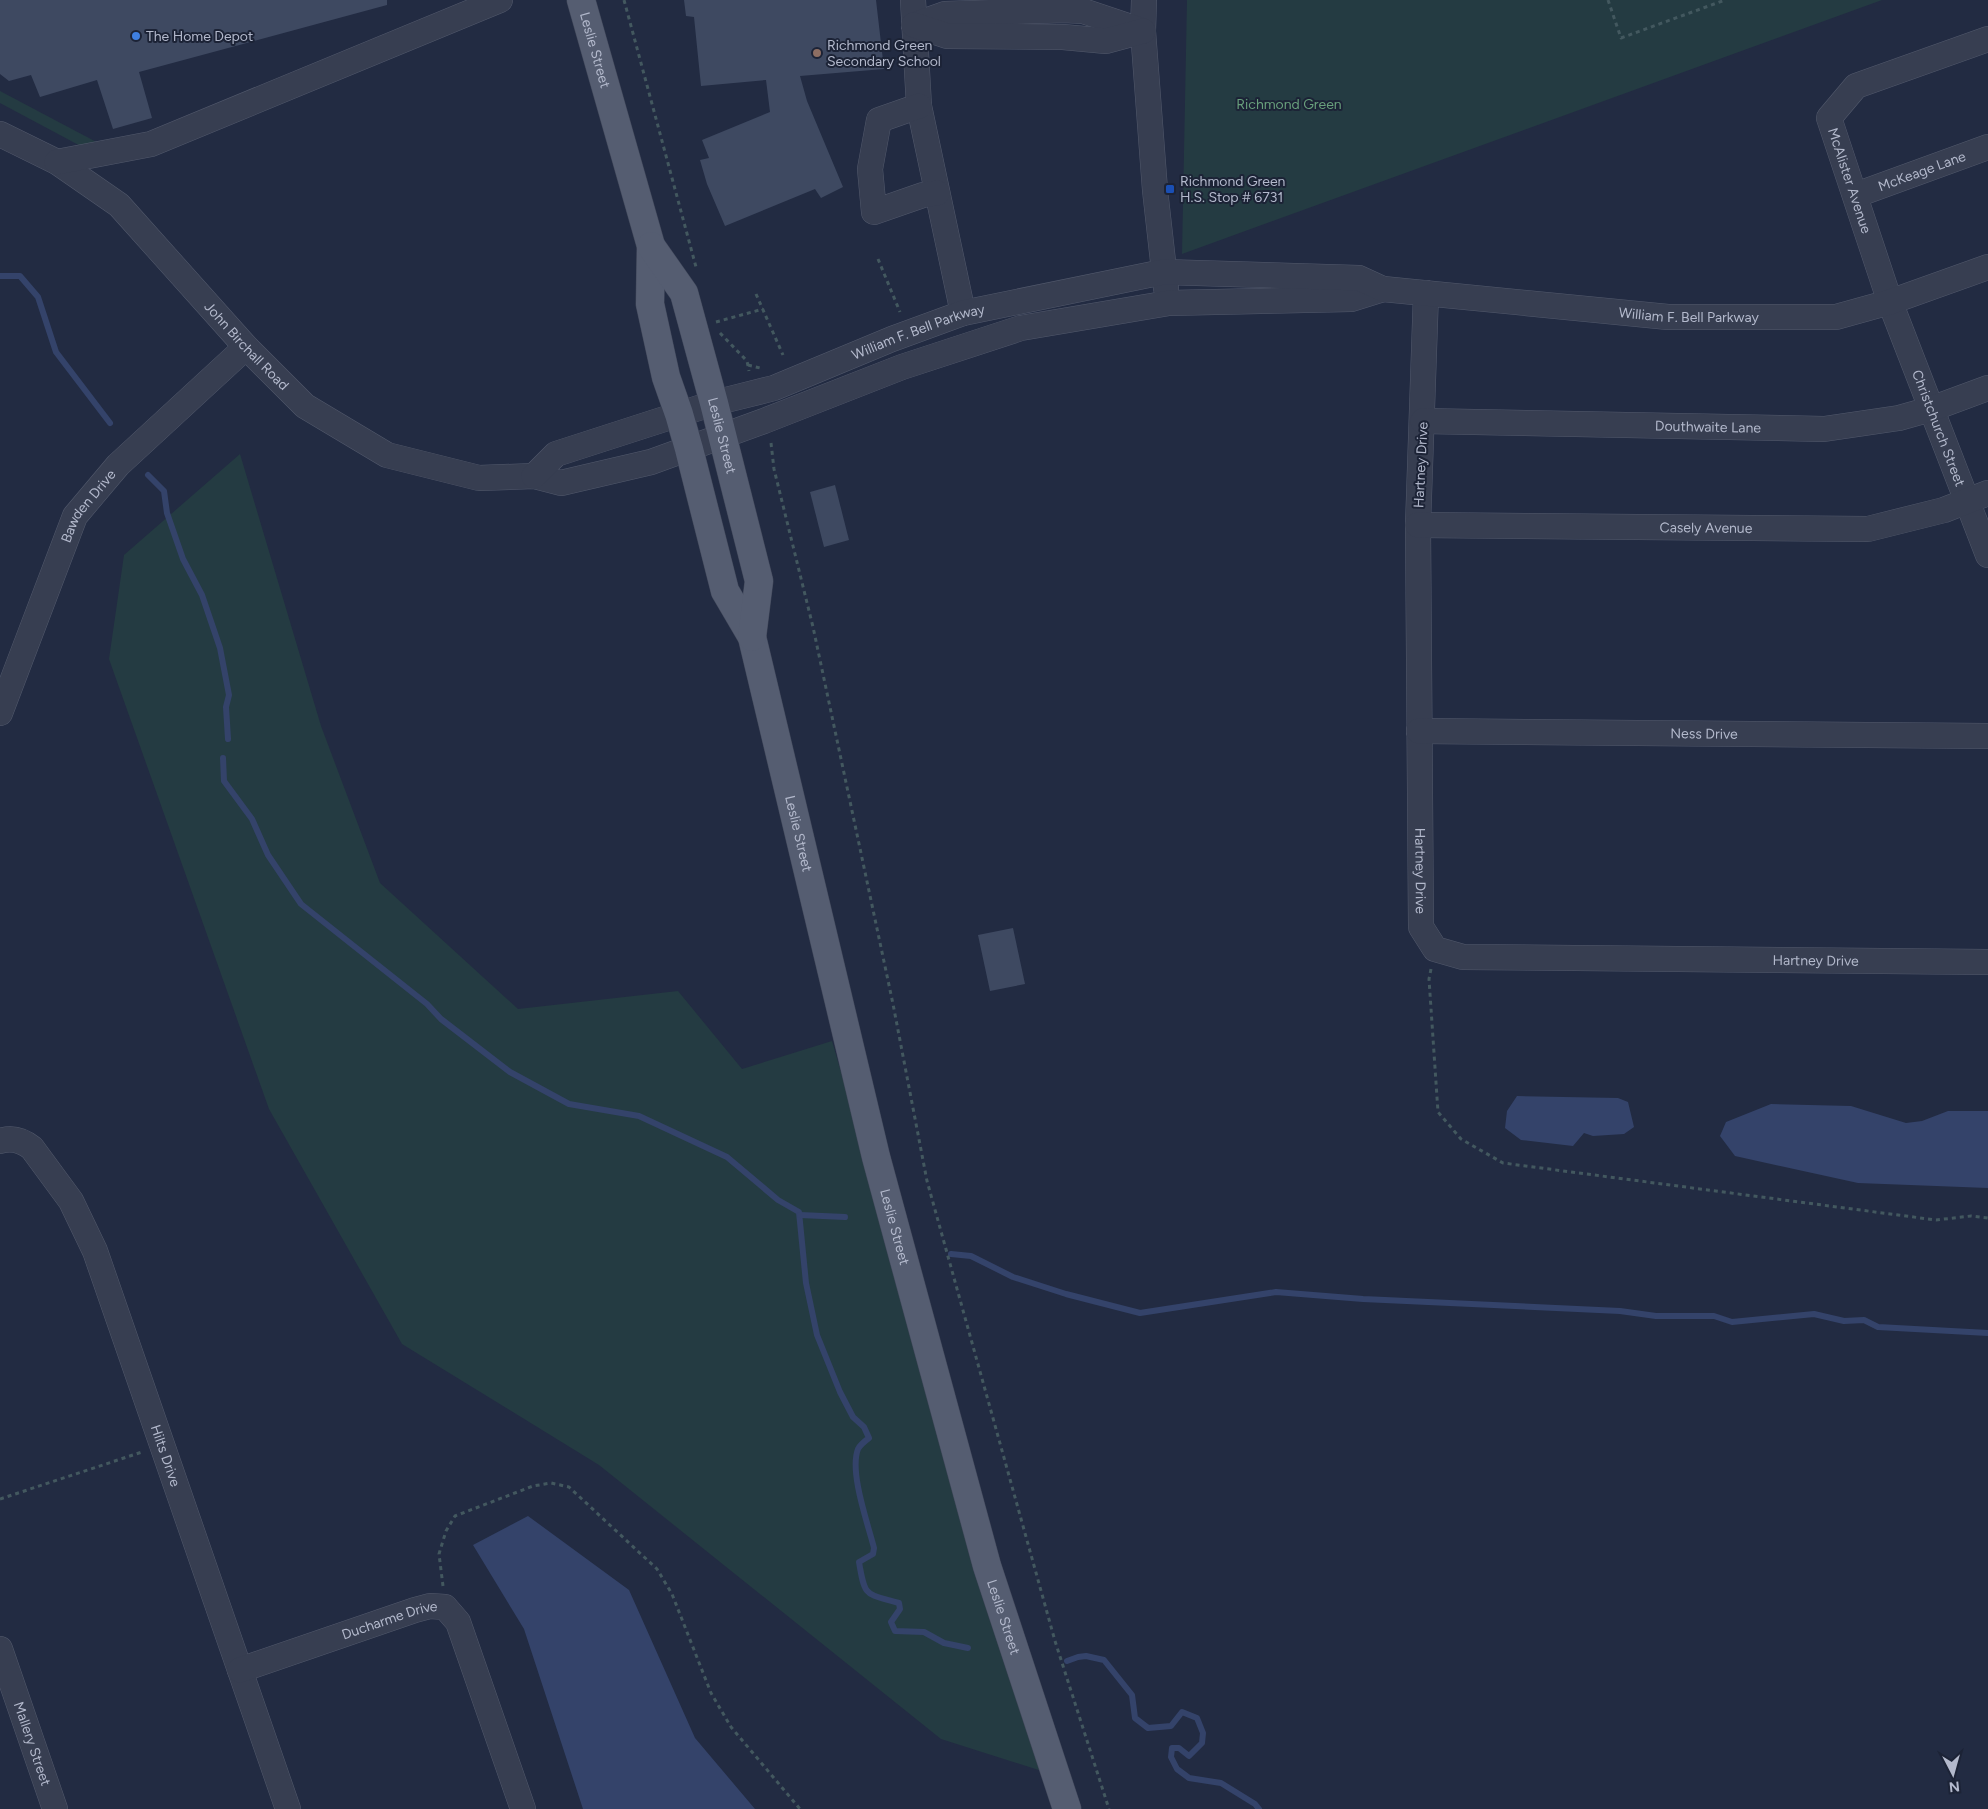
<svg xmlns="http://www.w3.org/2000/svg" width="1988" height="1809" font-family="Figtree,sans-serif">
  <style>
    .green { fill: #243b42 }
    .water { fill: #34436a }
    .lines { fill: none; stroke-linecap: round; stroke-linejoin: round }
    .stream { stroke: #34436a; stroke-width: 6 }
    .building { fill: #3e4961 }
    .minor-casing { stroke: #52596c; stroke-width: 26 }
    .major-casing { stroke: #40475a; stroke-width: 29 }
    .path { stroke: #43585f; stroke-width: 3; stroke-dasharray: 4 4; stroke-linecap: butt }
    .minor { stroke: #373e51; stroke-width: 25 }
    .major { stroke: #555d71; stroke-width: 28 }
    .shop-dot { fill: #3f7fe0; stroke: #1c2336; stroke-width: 2 }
    .education-dot { fill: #8d6e63; stroke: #1c2336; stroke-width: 2 }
    .transit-dot { fill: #1a4fb4; stroke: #1c2336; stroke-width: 2 }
    .labels { text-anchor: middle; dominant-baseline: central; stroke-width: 4; stroke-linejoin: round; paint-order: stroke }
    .poi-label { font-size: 14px; fill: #b3b9cc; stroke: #1c2336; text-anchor: start }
    .street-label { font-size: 14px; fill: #b3b9cc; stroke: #1c2336 }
    .park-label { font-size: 14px; fill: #689f7c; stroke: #1c2336 }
  </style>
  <rect width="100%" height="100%" fill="#222b42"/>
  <g class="green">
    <path d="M1187 0H1882L1182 254Z"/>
    <path d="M0 91 104 146 88 150 0 103Z"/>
    <path d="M240 454 321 726 380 883 518 1009 678 991 742 1069 832 1041 1045 1772 941 1739 599 1465 402 1344 269 1109 109 659 124 555Z"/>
  </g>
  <g class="water">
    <path d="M1517 1096 1618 1098 1628 1102 1634 1127 1624 1134 1593 1136 1584 1133 1573 1146 1521 1140 1505 1128 1507 1111Z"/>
    <path d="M1771 1104 1851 1106 1906 1123 1922 1121 1948 1111H1988V1188L1858 1183 1735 1156 1720 1136 1726 1122Z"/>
    <path d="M528 1516 629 1590 695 1738 755 1809H583L524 1629 473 1545Z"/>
  </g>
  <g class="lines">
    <g class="stream">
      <path d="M0 276H20L38 297 56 352 110 423"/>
      <path d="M148 475 164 491 167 513 183 559 202 595 220 648 229 695 226 707 228 739"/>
      <path d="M223 758 224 781 252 819 268 855 301 904 427 1004 441 1019 510 1072 569 1104 639 1116 727 1157 778 1200 799 1212 806 1283 817 1335 840 1392 853 1417 864 1427 869 1438C865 1441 860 1445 858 1449 849 1472 868 1524 874 1548L873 1554 859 1562C865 1598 865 1593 899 1603L900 1609 891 1622 895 1631 924 1632 944 1643 968 1648"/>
      <path d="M800 1215 845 1217"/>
      <path d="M951 1254 971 1256 1013 1277 1066 1294 1140 1313 1276 1292 1363 1299 1620 1311 1656 1316H1714L1732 1322 1814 1314 1844 1321 1864 1320 1878 1327 1988 1333"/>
      <path d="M1067 1661 1078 1657 1086 1656 1104 1660 1132 1695 1135 1718 1148 1728 1171 1726 1182 1712 1197 1718 1203 1733 1202 1743 1189 1756 1179 1748H1172L1171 1757 1177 1769 1189 1778 1221 1783 1255 1804 1259 1809"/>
    </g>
  </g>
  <g class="building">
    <path d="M0 0H387V5L139 72 152 118 113 129 97 80 40 97 31 75 9 81 0 74Z"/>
    <path d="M684 0H876L884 69 800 76 807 101 843 187 821 198 815 189 725 226 707 184 700 160 709 158 702 140 770 112 766 80 701 86 694 17 686 16Z"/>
    <path d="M835 485 849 540 824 547 810 492Z"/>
    <path d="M1013 928 1025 984 990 991 978 935Z"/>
  </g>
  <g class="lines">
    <g class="minor-casing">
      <g id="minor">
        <path d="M913 0 919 106 963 313"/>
        <path d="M1144 0 1143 31 1155 190 1166 288"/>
        <path d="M914 25 945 14 1064 10 1083 11 1143 31"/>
        <path d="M914 25 947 36 1063 37 1106 41 1143 31"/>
        <path id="s1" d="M1988 39 1856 86 1829 118 1890 302 1988 555"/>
        <path d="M919 106 879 120 870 169 874 212 923 195 937 193"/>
        <path id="s2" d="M0 134 57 162 119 205 246 347 305 406 387 455 479 478 534 476 561 483 651 462 764 421 902 367 1021 328 1169 303 1351 299 1383 289"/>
        <path d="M57 162 151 144 500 0"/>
        <path id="s3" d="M1856 195 1988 147"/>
        <path id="s4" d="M1426 293 1418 525 1421 927 1435 949 1463 957 1988 962"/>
        <path id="s5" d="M1423 421 1824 429 1899 418 1931 409 1988 388"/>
        <path id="s6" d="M534 476 556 454 714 403 774 388 892 339 963 313 1163 272 1359 278 1383 289 1668 317H1836L1890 302 1988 267"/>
        <path id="s7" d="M1418 525 1868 529 1944 510 1988 493"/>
        <path id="s8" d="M0 713 75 516 118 465 246 347"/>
        <path id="s9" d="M1419 731 1988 736"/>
        <path id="s10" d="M0 1141C12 1137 22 1140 32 1148L71 1201 95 1251 288 1809"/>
        <path id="s11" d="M0 1649 55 1809"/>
        <path id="s12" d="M240 1670 415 1610 430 1606 445 1607 458 1622 523 1809"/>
      </g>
    </g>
    <g class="major-casing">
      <g id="major">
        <path id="s13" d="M581 0 651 246 650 304 666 377 679 414 689 449 725 591 752 637 876 1157 987 1566 1067 1809"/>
        <path id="s14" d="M651 246 684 293 714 403 759 581 752 637"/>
      </g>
    </g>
    <g class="path">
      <path d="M624 0 696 267"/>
      <path d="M1608 0 1621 38 1725 0"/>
      <path d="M878 259 900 312"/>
      <path d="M756 294 783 355"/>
      <path d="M716 322 763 309"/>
      <path d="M720 333 747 361 749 371"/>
      <path d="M748 365 760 368"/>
      <path d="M771 443 774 469 813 627 893 1004 927 1181 1055 1641 1109 1809"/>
      <path d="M1431 969 1429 979 1438 1112 1461 1139 1503 1163 1936 1220 1971 1216 1988 1218"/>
      <path d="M0 1499 142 1452"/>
      <path d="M443 1586 439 1554 446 1531 455 1516 533 1486 551 1483 569 1487 657 1569 672 1594 711 1693 731 1727 800 1809"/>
    </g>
    <use href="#minor" class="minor"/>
    <use href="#major" class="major"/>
  </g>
  <circle class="shop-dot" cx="136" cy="36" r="5"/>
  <circle class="education-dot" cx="817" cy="53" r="5"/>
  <rect class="transit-dot" x="1165" y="184" width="10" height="10" rx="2.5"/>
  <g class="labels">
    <g class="poi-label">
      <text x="146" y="36">The Home Depot</text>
      <text x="827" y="45">Richmond Green<tspan x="827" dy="16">Secondary School</tspan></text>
      <text x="1180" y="181">Richmond Green<tspan x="1180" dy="16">H.S. Stop # 6731</tspan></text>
    </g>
    <g class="street-label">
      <text stroke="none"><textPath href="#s13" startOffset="52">Leslie Street</textPath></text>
      <text stroke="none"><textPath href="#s3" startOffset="70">McKeage Lane</textPath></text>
      <text stroke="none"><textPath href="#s1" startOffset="248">McAlister Avenue</textPath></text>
      <text stroke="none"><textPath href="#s6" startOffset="1196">William F. Bell Parkway</textPath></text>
      <text stroke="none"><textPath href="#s6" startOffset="414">William F. Bell Parkway</textPath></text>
      <text stroke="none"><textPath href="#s2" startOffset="329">John Birchall Road</textPath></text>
      <text stroke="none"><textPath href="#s5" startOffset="285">Douthwaite Lane</textPath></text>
      <text stroke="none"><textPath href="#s1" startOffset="511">Christchurch Street</textPath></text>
      <text stroke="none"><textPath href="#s14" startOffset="205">Leslie Street</textPath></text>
      <text transform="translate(1421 465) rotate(-87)">Hartney Drive</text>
      <text stroke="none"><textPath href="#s8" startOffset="226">Bawden Drive</textPath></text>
      <text stroke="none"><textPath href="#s7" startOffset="288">Casely Avenue</textPath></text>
      <text stroke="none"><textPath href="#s9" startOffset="285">Ness Drive</textPath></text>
      <text stroke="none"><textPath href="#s13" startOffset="866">Leslie Street</textPath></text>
      <text stroke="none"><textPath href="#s4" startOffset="578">Hartney Drive</textPath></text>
      <text stroke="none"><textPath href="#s4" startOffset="1042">Hartney Drive</textPath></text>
      <text stroke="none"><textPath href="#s13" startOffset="1271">Leslie Street</textPath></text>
      <text stroke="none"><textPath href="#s10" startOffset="372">Hilts Drive</textPath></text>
      <text stroke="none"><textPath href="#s13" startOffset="1676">Leslie Street</textPath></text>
      <text stroke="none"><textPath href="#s12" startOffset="158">Ducharme Drive</textPath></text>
      <text stroke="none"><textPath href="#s11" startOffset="100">Mallery Street</textPath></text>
    </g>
    <g class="park-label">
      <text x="1289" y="104">Richmond Green</text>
    </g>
  </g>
  <g transform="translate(1953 1774) rotate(174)" stroke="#1c2336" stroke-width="4" paint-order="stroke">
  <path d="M0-4L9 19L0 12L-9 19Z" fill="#b3b9cc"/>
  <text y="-8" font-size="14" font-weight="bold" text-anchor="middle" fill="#b3b9cc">N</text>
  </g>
</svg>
